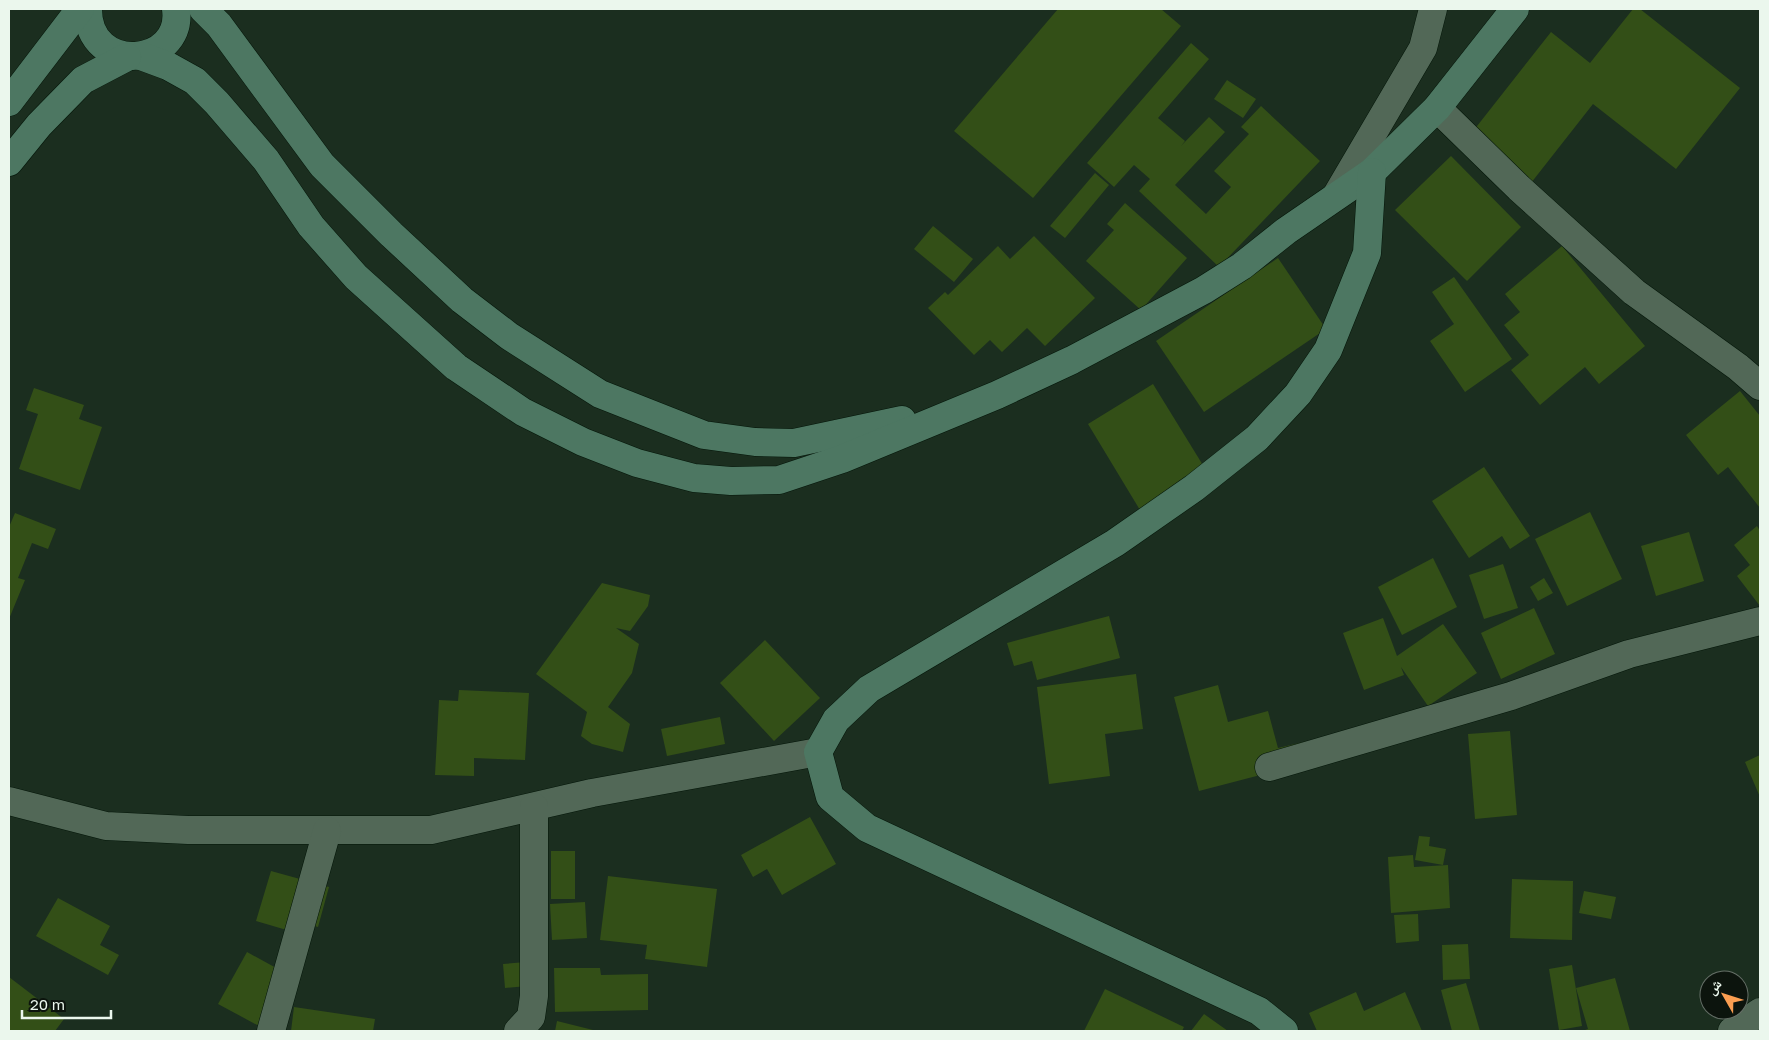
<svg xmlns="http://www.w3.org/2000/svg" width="1769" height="1040" font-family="'Golos Text','Noto Naskh Arabic',sans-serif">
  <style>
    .building { fill: #334f17 }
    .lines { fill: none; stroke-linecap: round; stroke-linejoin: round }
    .street-casing { stroke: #041609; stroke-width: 29 }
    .secondary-casing { stroke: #041609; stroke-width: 29 }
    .street { stroke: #526857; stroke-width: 28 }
    .secondary { stroke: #4d7762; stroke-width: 28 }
  </style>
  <rect width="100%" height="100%" fill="#1b2e1f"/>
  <g class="building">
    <path d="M1058 9H1161L1181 26 1033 198 954 131Z"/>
    <path d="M1633 9H1640L1740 88 1676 169 1593 104 1531 183 1470 135 1551 32 1590 63Z"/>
    <path d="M1191 43 1209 59 1158 118 1185 141 1181 146 1209 117 1225 132 1175 185 1206 214 1231 187 1214 171 1249 134 1241 127 1261 106 1320 161 1219 267 1139 191 1150 179 1134 165 1114 187 1087 163Z"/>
    <path d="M1227 80 1256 99 1243 118 1214 99Z"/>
    <path d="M1451 156 1521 227 1467 281 1395 210Z"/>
    <path d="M1095 173 1109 185 1065 238 1050 226Z"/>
    <path d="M1125 203 1187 258 1141 310 1086 261 1114 230 1107 224Z"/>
    <path d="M933 226 973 259 954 282 914 249Z"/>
    <path d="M1034 236 1095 298 1045 346 1027 328 1002 352 990 340 974 355 928 308 945 292 948 295 998 246 1010 259Z"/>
    <path d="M1562 246 1645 346 1599 384 1585 367 1540 405 1511 370 1529 355 1504 325 1520 312 1505 294Z"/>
    <path d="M1278 258 1326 329 1204 412 1156 341Z"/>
    <path d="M1454 277 1512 359 1465 392 1430 341 1454 324 1432 292Z"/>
    <path d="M1153 384 1209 475 1143 515 1088 424Z"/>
    <path d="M34 388 84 405 79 419 102 427 80 490 19 469 38 414 26 410Z"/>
    <path d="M1740 391 1760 416V508L1728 467 1718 475 1686 435Z"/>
    <path d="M1484 467 1530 536 1510 549 1502 536 1469 558 1432 501Z"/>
    <path d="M1590 512 1622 579 1567 606 1535 539Z"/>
    <path d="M15 513 56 529 48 549 32 543 18 578 25 580 9 619V527Z"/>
    <path d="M1757 526 1760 531V606L1737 576 1750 565 1734 545Z"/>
    <path d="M1689 532 1704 581 1656 596 1641 546Z"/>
    <path d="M1433 558 1457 607 1402 635 1378 587Z"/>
    <path d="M1503 564 1518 608 1484 619 1469 575Z"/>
    <path d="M1544 578 1553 593 1538 601 1530 587Z"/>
    <path d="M602 583 650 595 648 606 630 631 616 628 639 644 632 673 608 707 630 724 623 752 592 744 581 736 587 712 536 674Z"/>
    <path d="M1534 608 1555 654 1501 679 1481 633Z"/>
    <path d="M1109 616 1120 658 1037 680 1032 661 1014 666 1007 643Z"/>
    <path d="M1383 618 1397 656 1443 624 1477 673 1428 706 1401 667 1404 675 1364 690 1343 633Z"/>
    <path d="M765 640 820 698 774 741 720 683Z"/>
    <path d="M1136 674 1143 729 1105 734 1110 776 1049 784 1037 687Z"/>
    <path d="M1218 685 1228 722 1268 711 1278 748 1363 728 1283 769 1199 791 1174 697Z"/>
    <path d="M459 690 529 693 525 760 474 758V776L435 775 439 700 458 701Z"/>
    <path d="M720 717 725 744 667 756 661 729Z"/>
    <path d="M1510 731 1517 815 1475 819 1468 734Z"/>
    <path d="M1760 755V797L1745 762Z"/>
    <path d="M810 817 836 864 782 895 767 869 753 877 741 855Z"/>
    <path d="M1419 836 1430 837 1429 846 1446 849 1443 865 1415 860Z"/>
    <rect x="551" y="851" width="24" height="48"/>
    <path d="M1413 855 1414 867 1448 865 1450 908 1391 913 1388 857Z"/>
    <path d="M271 871 329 887 318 927 293 920 290 931 256 921Z"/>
    <path d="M608 876 717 889 707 967 645 959 647 945 600 940Z"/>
    <path d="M1512 879 1573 881 1572 940 1510 938Z"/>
    <path d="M1584 891 1616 897 1611 919 1579 913Z"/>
    <path d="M58 898 110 926 100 945 119 955 108 975 36 936Z"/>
    <path d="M585 902 587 938 552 940 550 904Z"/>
    <path d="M1418 914 1419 941 1396 943 1394 915Z"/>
    <path d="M1468 944 1470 979 1443 980 1442 945Z"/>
    <path d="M247 952 287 974 259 1026 218 1004Z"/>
    <path d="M526 962 528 986 505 988 503 964Z"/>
    <path d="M1572 965 1582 1026 1559 1030 1549 969Z"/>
    <path d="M554 968H600L601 975 648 974V1010L555 1012Z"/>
    <path d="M9 977 64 1019 55 1031H9Z"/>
    <path d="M1615 978 1630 1031H1582L1588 1029 1576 988Z"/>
    <path d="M1466 983 1480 1031H1452L1441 990Z"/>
    <path d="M1105 989 1184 1027 1182 1031H1084Z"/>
    <path d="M1356 992 1364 1011 1405 992 1422 1031H1317L1309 1013Z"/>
    <path d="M294 1007 375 1019 373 1031H291Z"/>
    <path d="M1204 1014 1228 1031H1191Z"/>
    <path d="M557 1021 597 1031H555Z"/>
  </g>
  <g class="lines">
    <g class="street-casing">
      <g id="street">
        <path d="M1437 108 1519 188 1634 292 1738 367 1760 386"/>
        <path d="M1336 196 1423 48 1433 9"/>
        <path d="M1269 767 1511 696 1629 654 1760 621"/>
        <path d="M9 801 106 826 188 830H431L592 793 818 752"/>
        <path d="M271 1031 327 831"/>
        <path d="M518 1031 531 1017 534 996V807"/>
        <path d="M1732 1031 1760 1012"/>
      </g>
    </g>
    <g class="secondary-casing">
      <g id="secondary">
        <path d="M88 9C88 76 184 67 176 9"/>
        <path d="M203 9 219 25 322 165 391 234 462 300 509 336 600 394 704 435 755 442 794 443 902 420"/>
        <path d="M141 56 168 66 195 81 217 103 266 160 311 226 356 277 456 367 523 412 583 442 637 463 694 478 731 481 779 480 842 459 997 395 1072 360 1204 290 1242 266 1286 231 1372 172 1437 108 1515 9"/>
        <path d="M9 102 80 9"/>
        <path d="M9 162 39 125 83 80 127 57"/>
        <path d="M1284 1031 1259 1011 867 828 830 797 818 752 836 720 869 689 1115 543 1194 488 1257 438 1298 394 1328 350 1367 253 1372 172"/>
      </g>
    </g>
    <use href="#street" class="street"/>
    <use href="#secondary" class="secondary"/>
  </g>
  <rect width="1769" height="1040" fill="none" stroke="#ebf7ed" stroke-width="20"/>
  <g transform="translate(1724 995) rotate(309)"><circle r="24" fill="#0c140d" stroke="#656f67"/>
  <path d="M0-4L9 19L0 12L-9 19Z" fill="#fb9e51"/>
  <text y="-8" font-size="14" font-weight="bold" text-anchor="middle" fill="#ebf7ed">ش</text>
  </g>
  <path d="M22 1010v8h89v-8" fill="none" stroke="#ebf7ed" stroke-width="2.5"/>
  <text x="30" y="1010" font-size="15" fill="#ebf7ed" stroke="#0c140d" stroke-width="4" paint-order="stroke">20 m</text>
</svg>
